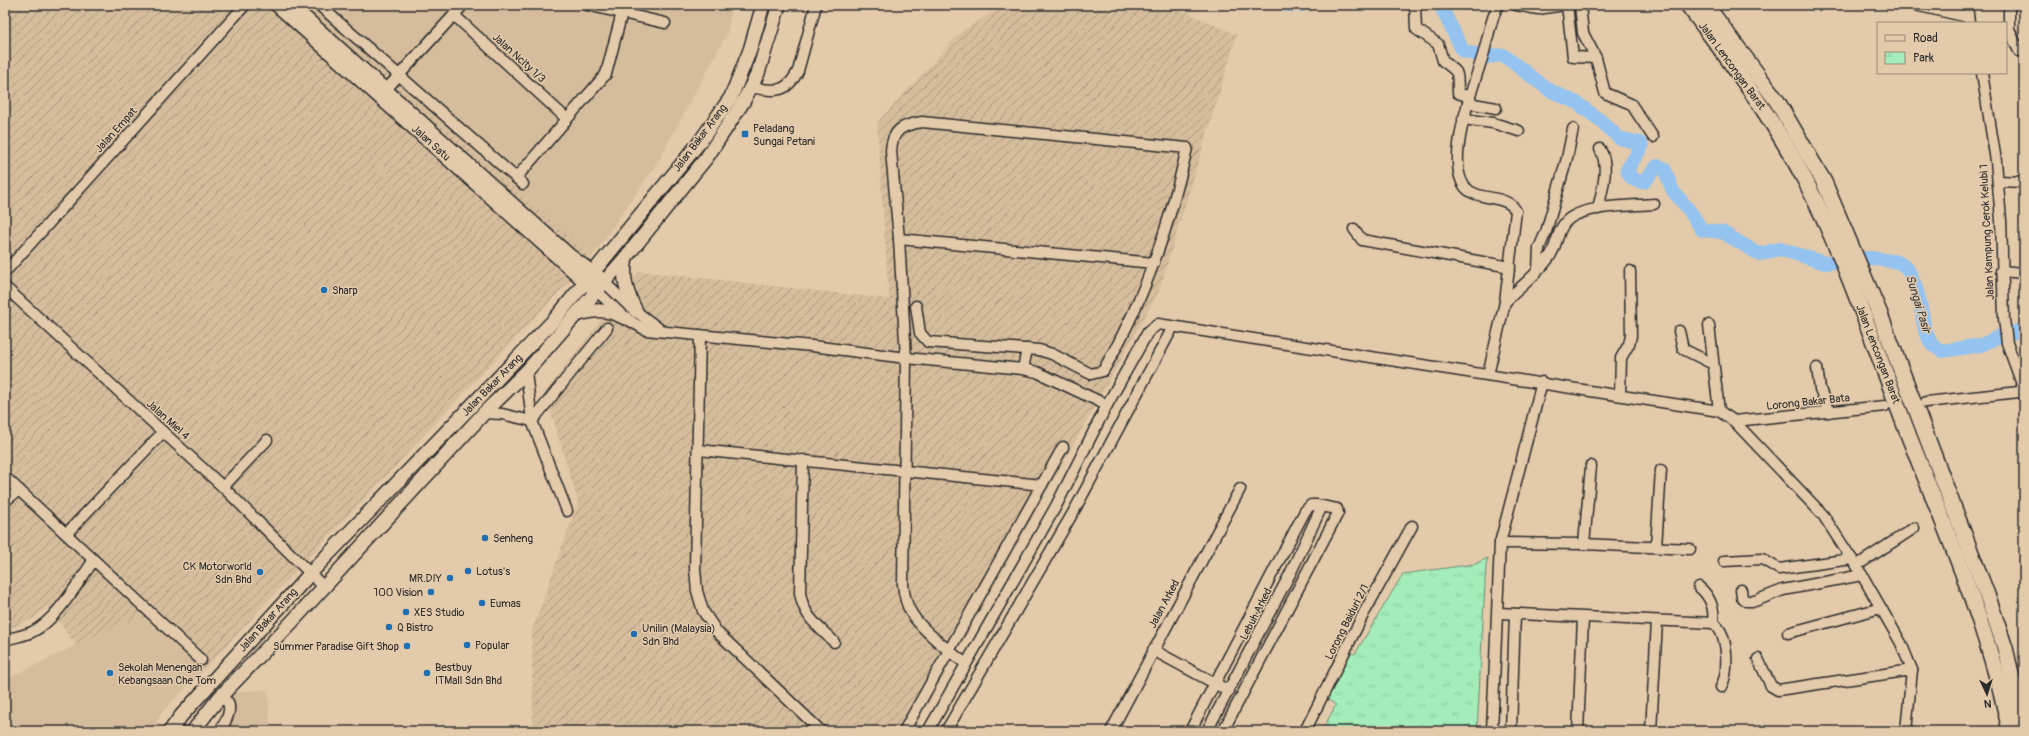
<svg xmlns="http://www.w3.org/2000/svg" width="2029" height="736" font-family="Pangolin,sans-serif">
  <style>
    .built { fill: #d5bc9c }
    .industrial { fill: url(#industrial-furrows) }
    .park { fill: url(#park-tufts); stroke: #688c72 }
    .lines { fill: none; stroke-linecap: round; stroke-linejoin: round }
    .river { stroke: #94c3ef; stroke-width: 14 }
    .minor-casing { stroke: #2b2b2b; stroke-width: 13 }
    .major-casing { stroke: #2b2b2b; stroke-width: 16 }
    .highway-casing { stroke: #2b2b2b; stroke-width: 18 }
    .minor { stroke: #e3caab; stroke-width: 10 }
    .major { stroke: #e3caab; stroke-width: 13 }
    .highway { stroke: #e3caab; stroke-width: 15 }
    .poi-dot { fill: #1f6fb2; stroke: #e3caab; stroke-width: 1.5 }
    .labels { text-anchor: middle; dominant-baseline: central; stroke-width: 3; stroke-linejoin: round; paint-order: stroke }
    .street-label { font-size: 11px; fill: #2b2b2b; stroke: #e3caab }
    .poi-label { font-size: 11px; fill: #2b2b2b; stroke: #e3caab; text-anchor: start }
    .water-label { font-size: 12px; font-style: italic; fill: #363a3f; stroke: #e3caab }
  </style>
  <defs>
    <pattern id="industrial-furrows" width="10" height="10" patternUnits="userSpaceOnUse"><rect width="10" height="10" fill="#d5bc9c"/><path d="M-1 1l2-2M0 10L10 0M9 11l2-2" fill="none" stroke="#ad997f"/></pattern>
    <pattern id="park-tufts" width="24" height="20" patternUnits="userSpaceOnUse"><rect width="24" height="20" fill="#a4ecb9"/><path d="M3 7l-1-3M5 7V3M7 7l1-3M15 17l-1-3M17 17v-4M19 17l1-3" fill="none" stroke="#8dcb9f"/></pattern>
  </defs>
  <rect width="100%" height="100%" fill="#e3caab"/>
  <filter id="ink" filterUnits="userSpaceOnUse"><feTurbulence type="fractalNoise" baseFrequency=".025" numOctaves="2"/><feDisplacementMap in="SourceGraphic" scale="8" xChannelSelector="R" yChannelSelector="G"/><feConvolveMatrix kernelMatrix="1 2 1 2 8 2 1 2 1" color-interpolation-filters="sRGB"/></filter>
  <g filter="url(#ink)">
    <g class="built">
      <path d="M305 5H732L727 34 659 160 592 257Z"/>
      <path d="M141 610 205 668 161 713 153 731H5V680L76 645 130 621Z"/>
      <path d="M268 690 270 728 268 731H212L229 695 242 691Z"/>
    </g>
    <g class="industrial">
      <path d="M5 5H305L592 257 205 668 141 610 130 621 76 645 47 606 35 618 5 630V507L17 499 5 488Z"/>
      <path d="M1005 5H1171L1237 35 1159 291 913 731H533L532 631 578 502 545 392 639 271 889 299 877 123 962 31Z"/>
    </g>
    <path class="park" d="M1488 558 1486 565 1477 731H1322L1336 705 1326 698 1351 653 1355 654 1403 574 1475 564Z"/>
    <g class="lines">
      <g class="river">
        <path d="M1286 5H1302"/>
        <path d="M1440 5 1463 51 1484 57 1503 55 1549 90 1577 103 1601 121 1619 138 1640 143 1642 146 1627 170C1630 179 1635 181 1644 182L1657 166 1664 168 1673 191 1689 210 1702 230 1722 232 1759 254 1780 249 1825 263 1870 258 1898 262 1907 268 1915 285 1920 302 1925 331 1932 345 1942 351 1981 345 2007 333 2024 331"/>
      </g>
      <g class="minor-casing">
        <g id="minor">
          <path d="M319 5 523 184"/>
          <path d="M587 5 665 23"/>
          <path d="M1415 5 1416 29 1438 44 1443 61C1461 74 1457 71 1458 93L1470 97"/>
          <path d="M1516 5 1538 9 1564 5"/>
          <path d="M1567 5 1573 57 1596 58 1605 93 1631 104 1653 137"/>
          <path d="M1580 5 1583 33 1596 58"/>
          <path d="M1915 5 1968 17"/>
          <path d="M1967 5 1969 23"/>
          <path d="M2009 5V29L2019 51"/>
          <path d="M454 15 567 119"/>
          <path d="M750 87C773 91 786 95 798 71L816 5"/>
          <path d="M381 95 463 5"/>
          <path d="M1468 103 1496 108"/>
          <path d="M1463 119 1493 123 1519 131"/>
          <path d="M516 178 606 74 624 5"/>
          <path d="M1998 181 2024 182"/>
          <path d="M1598 209C1602 190 1610 167 1600 149"/>
          <path d="M1354 229 1362 240 1510 267"/>
          <path d="M899 239 1154 263"/>
          <path d="M1538 270 1539 248 1546 232 1567 158 1573 129"/>
          <path d="M2001 271 2024 273"/>
          <path d="M5 272 245 5"/>
          <path d="M604 282 629 306 662 331"/>
          <path d="M5 287 223 487 324 587"/>
          <path d="M596 290 625 318 646 330 812 346 906 358 1023 369 1037 372 1107 405"/>
          <path d="M1505 302C1520 287 1539 273 1550 256 1558 244 1557 227 1570 218 1589 205 1630 206 1654 204"/>
          <path d="M916 306 920 333 928 342 1039 350 1052 354 1091 374 1103 371C1143 303 1170 225 1187 148L922 122C902 125 892 130 891 151L899 239 906 358 903 584C904 595 906 605 912 614 921 629 951 653 965 663"/>
          <path d="M1709 325 1719 411"/>
          <path d="M1679 331 1683 349 1713 364"/>
          <path d="M700 335 695 569 697 591 703 611 717 632 821 731"/>
          <path d="M1817 368 1820 389 1829 412"/>
          <path d="M1023 369 1027 349"/>
          <path d="M526 372 532 421 567 511"/>
          <path d="M1488 375 1505 302 1516 211C1506 193 1478 202 1465 187 1444 161 1475 82 1484 52 1488 37 1491 19 1498 5"/>
          <path d="M1620 395 1621 358 1629 344 1631 336 1630 271"/>
          <path d="M1926 402 2019 392 2022 389V384L2007 343 2004 319 2001 220 1996 161 1982 73"/>
          <path d="M484 413 502 414 532 421"/>
          <path d="M532 421 607 328"/>
          <path d="M1734 421 1885 406"/>
          <path d="M699 450 1042 485"/>
          <path d="M803 460 800 593C804 617 817 625 834 642"/>
          <path d="M5 477 201 660"/>
          <path d="M223 487 267 440"/>
          <path d="M5 501 19 490"/>
          <path d="M66 534 163 432"/>
          <path d="M1500 543 1584 544 1690 549"/>
          <path d="M1584 544 1591 466"/>
          <path d="M1656 547 1661 470"/>
          <path d="M1724 561 1762 559 1779 569 1852 559"/>
          <path d="M1856 566 1914 528"/>
          <path d="M1699 587C1710 596 1715 609 1713 623"/>
          <path d="M1741 590 1742 598 1746 601H1755L1783 590 1862 575"/>
          <path d="M1498 613 1713 623C1729 633 1729 672 1721 687"/>
          <path d="M1788 633 1881 608"/>
          <path d="M5 640C14 637 23 636 32 632 57 620 78 582 94 560"/>
          <path d="M1153 650 1229 691"/>
          <path d="M1758 659 1771 686 1778 690 1912 670"/>
          <path d="M219 698 228 702C232 712 225 722 220 731"/>
          <path d="M904 731 1063 447"/>
          <path d="M928 731 1056 506 1107 405 1148 332 1158 324 1719 411 1734 421 1823 515 1862 575 1901 643 1912 670 1906 731"/>
          <path d="M946 731 1074 511 1173 327"/>
          <path d="M1111 731 1240 489"/>
          <path d="M1190 731 1305 511 1311 505H1316L1337 509 1338 513 1223 731"/>
          <path d="M1207 731 1290 574 1322 506"/>
          <path d="M1305 731 1364 613 1412 526"/>
          <path d="M1492 731 1500 543 1542 382"/>
          <path d="M1511 731 1515 614"/>
          <path d="M1578 731 1583 618"/>
          <path d="M1651 731 1657 621"/>
        </g>
      </g>
      <g class="major-casing">
        <g id="major">
          <path d="M277 5 591 287"/>
          <path d="M291 5 570 256 600 278"/>
          <path d="M626 257C622 278 626 292 636 311"/>
          <path d="M576 315C595 309 607 309 625 318"/>
          <path d="M170 731 181 716 318 565 555 319 699 143 731 97 750 50 763 5"/>
          <path d="M193 731 219 698 290 624 484 413 526 372 626 257 707 157 743 102 758 73 779 5"/>
        </g>
      </g>
      <g class="highway-casing">
        <g id="highway">
          <path d="M1688 5C1731 62 1773 118 1806 182 1848 264 1877 353 1910 439 1948 535 1989 629 2010 731"/>
          <path d="M1706 5 1777 101 1824 182 1879 312 1989 600 2005 648 2024 729"/>
        </g>
      </g>
      <use href="#minor" class="minor"/>
      <use href="#major" class="major"/>
      <use href="#highway" class="highway"/>
    </g>
  </g>
  <g class="poi-dot">
    <rect x="741" y="130" width="8" height="8" rx="2"/>
    <circle cx="324" cy="290" r="4"/>
    <circle cx="485" cy="538" r="4"/>
    <circle cx="468" cy="571" r="4"/>
    <circle cx="260" cy="572" r="4"/>
    <circle cx="450" cy="578" r="4"/>
    <circle cx="431" cy="592" r="4"/>
    <circle cx="482" cy="603" r="4"/>
    <circle cx="406" cy="612" r="4"/>
    <circle cx="389" cy="627" r="4"/>
    <circle cx="634" cy="634" r="4"/>
    <circle cx="467" cy="645" r="4"/>
    <circle cx="407" cy="646" r="4"/>
    <circle cx="110" cy="673" r="4"/>
    <circle cx="427" cy="673" r="4"/>
  </g>
  <g class="labels">
    <g class="street-label">
      <text transform="translate(519 58) rotate(42)">Jalan Ncity 1/3</text>
      <text transform="translate(1732 66) rotate(54)">Jalan Lencongan Barat</text>
      <text transform="translate(116 130) rotate(-48)">Jalan Empat</text>
      <text transform="translate(700 138) rotate(-53)">Jalan Bakar Arang</text>
      <text transform="translate(431 143) rotate(42)">Jalan Satu</text>
      <text transform="translate(1987 232) rotate(-93)">Jalan Kampung Cerok Kelubi 1</text>
      <text transform="translate(1878 354) rotate(69)">Jalan Lencongan Barat</text>
      <text transform="translate(492 385) rotate(-46)">Jalan Bakar Arang</text>
      <text transform="translate(1808 402) rotate(-6)">Lorong Bakar Bata</text>
      <text transform="translate(168 420) rotate(42)">Jalan Miel 4</text>
      <text transform="translate(1164 604) rotate(-62)">Jalan Arked</text>
      <text transform="translate(1256 614) rotate(-63)">Lebuh Arked</text>
      <text transform="translate(268 620) rotate(-48)">Jalan Bakar Arang</text>
      <text transform="translate(1347 622) rotate(-63)">Lorong Baiduri 2/1</text>
    </g>
    <g class="poi-label">
      <text x="753" y="128">Peladang<tspan x="753" dy="13">Sungai Petani</tspan></text>
      <text x="332" y="290">Sharp</text>
      <text x="493" y="538">Senheng</text>
      <text x="252" y="566" text-anchor="end">CK Motorworld<tspan x="252" dy="13">Sdn Bhd</tspan></text>
      <text x="476" y="571">Lotus's</text>
      <text x="442" y="578" text-anchor="end">MR.DIY</text>
      <text x="423" y="592" text-anchor="end">100 Vision</text>
      <text x="490" y="603">Eumas</text>
      <text x="414" y="612">XES Studio</text>
      <text x="397" y="627">Q Bistro</text>
      <text x="642" y="628">Unilin (Malaysia)<tspan x="642" dy="13">Sdn Bhd</tspan></text>
      <text x="475" y="645">Popular</text>
      <text x="399" y="646" text-anchor="end">Summer Paradise Gift Shop</text>
      <text x="118" y="667">Sekolah Menengah<tspan x="118" dy="13">Kebangsaan Che Tom</tspan></text>
      <text x="435" y="667">Bestbuy<tspan x="435" dy="13">ITMall Sdn Bhd</tspan></text>
    </g>
    <g class="water-label">
      <text transform="translate(1918 304) rotate(73)">Sungai Pasir</text>
    </g>
  </g>
  <rect width="2029" height="736" fill="none" stroke="#e3caab" stroke-width="20"/>
  <rect x="10" y="10" width="2009" height="716" fill="none" stroke="#2b2b2b" stroke-width="1.5" filter="url(#ink)"/>
  <rect x="1877" y="22" width="130" height="52" fill="#e3caab" stroke="#998a78"/>
  <rect x="1885" y="35" width="20" height="6" fill="#e3caab" stroke="#998a78"/>
  <text x="1913" y="42" font-size="12" fill="#2b2b2b">Road</text>
  <rect x="1885" y="52" width="20" height="12" fill="url(#park-tufts)" stroke="#998a78"/>
  <text x="1913" y="62" font-size="12" fill="#2b2b2b">Park</text>
  <g transform="translate(1987 694) rotate(176)" stroke="#e3caab" stroke-width="3" paint-order="stroke">
  <path d="M0-3L7 15L0 10L-7 15Z" fill="#2b2b2b"/>
  <text y="-6" font-size="11" font-weight="bold" text-anchor="middle" fill="#2b2b2b">N</text>
  </g>
</svg>
